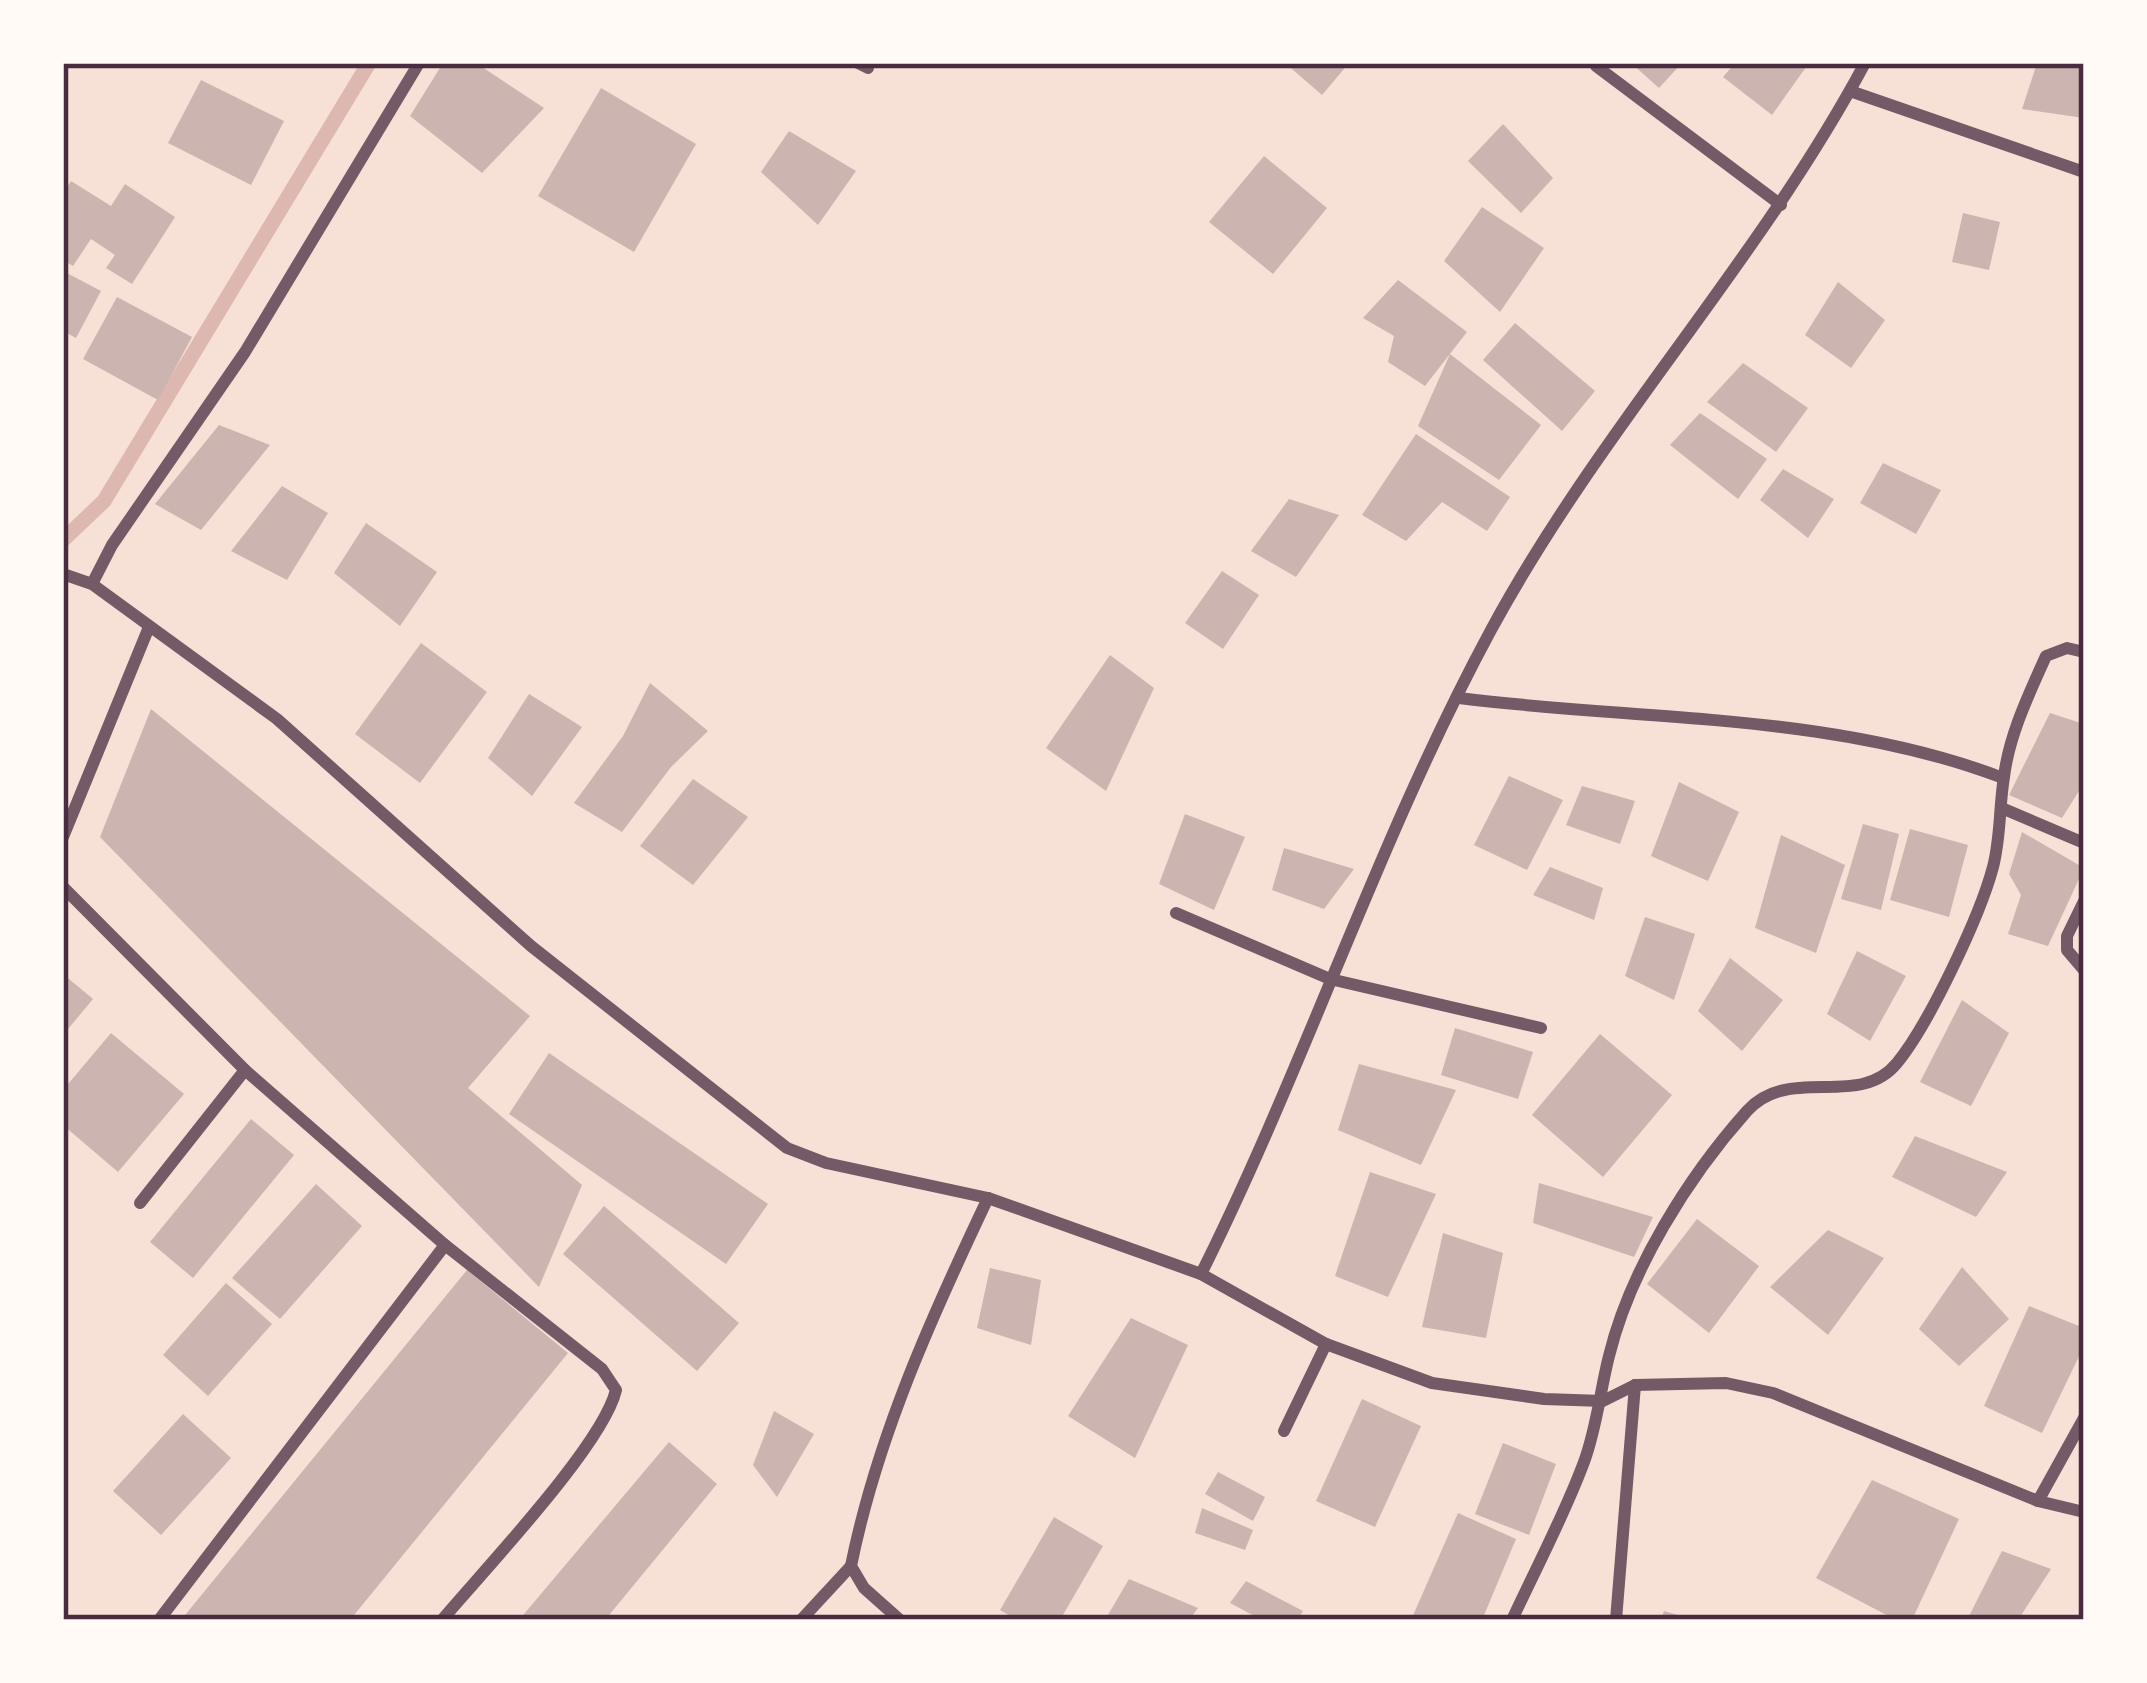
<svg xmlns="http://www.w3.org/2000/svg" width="2147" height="1683" font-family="Mulish,sans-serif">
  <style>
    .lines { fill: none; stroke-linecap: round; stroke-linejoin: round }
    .stream { stroke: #dcb8b0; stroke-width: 15 }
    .building { fill: #ccb4b1 }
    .minor { stroke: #755966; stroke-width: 12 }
    .neatline { fill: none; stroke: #4a2c40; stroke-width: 4.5 }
  </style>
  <rect width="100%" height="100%" fill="#f7e1d7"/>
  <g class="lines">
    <path class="stream" d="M63 540 104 501 369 63"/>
  </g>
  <g class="building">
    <path d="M443 63H476L544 108 482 173 410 116Z"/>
    <path d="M1285 63H1349L1322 95Z"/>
    <path d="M1631 63H1682L1659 88Z"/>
    <path d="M1735 63H1809L1772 115 1723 77Z"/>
    <path d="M2037 63H2084V118L2022 109Z"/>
    <path d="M201 80 284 121 251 185 168 143Z"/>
    <path d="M601 88 696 144 634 252 538 196Z"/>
    <path d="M1503 124 1553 178 1521 213 1468 161Z"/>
    <path d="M789 131 856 171 818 225 761 172Z"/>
    <path d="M1264 156 1327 208 1273 274 1209 222Z"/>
    <path d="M71 181 111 206 125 184 175 217 132 284 106 268 115 255 91 239 73 266 63 260V193Z"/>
    <path d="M1482 207 1544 248 1500 312 1444 261Z"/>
    <path d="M1963 213 2000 222 1989 270 1952 262Z"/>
    <path d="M63 271 101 291 76 338 63 331Z"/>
    <path d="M1398 280 1467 332 1425 386 1388 362 1394 336 1363 318Z"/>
    <path d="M1838 282 1885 320 1851 368 1805 335Z"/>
    <path d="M117 297 192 337 158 400 83 359Z"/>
    <path d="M1515 323 1595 391 1562 431 1483 360Z"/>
    <path d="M1450 354 1541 425 1499 480 1418 426Z"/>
    <path d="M1743 363 1808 408 1776 452 1707 402Z"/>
    <path d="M1700 413 1767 459 1738 499 1670 445Z"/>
    <path d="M219 425 270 445 201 530 155 504Z"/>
    <path d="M1416 434 1510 497 1487 531 1442 502 1406 541 1362 515Z"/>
    <path d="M1883 463 1941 490 1916 534 1860 503Z"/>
    <path d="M1783 469 1834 499 1808 538 1760 500Z"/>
    <path d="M282 486 328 513 287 580 231 551Z"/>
    <path d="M1289 499 1339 515 1296 577 1251 551Z"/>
    <path d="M366 523 437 572 400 626 334 573Z"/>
    <path d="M1222 571 1259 595 1223 649 1185 623Z"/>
    <path d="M421 643 487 692 420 783 355 734Z"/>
    <path d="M1110 655 1154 688 1106 791 1046 748Z"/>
    <path d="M650 683 708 731 671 767 622 832 574 803 623 736Z"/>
    <path d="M529 694 582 727 532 796 488 758Z"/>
    <path d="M151 709 530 1016 468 1088 582 1185 539 1287 100 837Z"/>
    <path d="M2050 713 2084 724V783L2062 818 2009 795Z"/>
    <path d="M1509 776 1563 800 1527 870 1474 845Z"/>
    <path d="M693 779 748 817 693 885 640 846Z"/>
    <path d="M1679 782 1739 812 1708 881 1651 856Z"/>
    <path d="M1582 786 1635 801 1620 844 1566 825Z"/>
    <path d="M1185 814 1245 837 1214 910 1159 884Z"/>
    <path d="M1863 824 1899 834 1881 910 1841 899Z"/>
    <path d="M1910 829 1968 845 1949 917 1890 900Z"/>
    <path d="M2022 832 2084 868 2048 946 2008 934 2021 895 2009 874Z"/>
    <path d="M1781 835 1845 865 1816 953 1755 928Z"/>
    <path d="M1284 848 1354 869 1324 909 1272 890Z"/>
    <path d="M1550 867 1603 888 1594 920 1533 895Z"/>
    <path d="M1645 917 1695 934 1674 1000 1625 976Z"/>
    <path d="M1857 951 1906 976 1870 1041 1827 1014Z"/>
    <path d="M1730 958 1783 1000 1742 1051 1698 1011Z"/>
    <path d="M63 974 93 999 63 1035Z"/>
    <path d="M1962 1000 2009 1033 1971 1106 1920 1082Z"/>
    <path d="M1455 1028 1533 1052 1518 1099 1441 1075Z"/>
    <path d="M111 1033 184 1094 118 1172 63 1125V1090Z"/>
    <path d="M1600 1034 1672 1095 1603 1177 1532 1115Z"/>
    <path d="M549 1053 768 1204 726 1264 509 1114Z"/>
    <path d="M1359 1064 1456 1090 1421 1165 1338 1130Z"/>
    <path d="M251 1119 294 1155 193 1278 150 1242Z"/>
    <path d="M1915 1136 2007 1172 1976 1217 1892 1177Z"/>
    <path d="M1370 1172 1436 1194 1388 1297 1335 1276Z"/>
    <path d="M1539 1183 1653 1217 1634 1257 1533 1223Z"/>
    <path d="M316 1184 362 1226 280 1319 232 1278Z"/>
    <path d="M604 1206 739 1323 697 1371 563 1254Z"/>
    <path d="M1697 1219 1759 1266 1709 1333 1647 1284Z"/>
    <path d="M1828 1230 1884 1258 1828 1335 1770 1287Z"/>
    <path d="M1443 1233 1503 1253 1486 1338 1422 1327Z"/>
    <path d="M1962 1267 2009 1319 1959 1366 1919 1329Z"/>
    <path d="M990 1268 1041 1280 1031 1345 977 1328Z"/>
    <path d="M467 1270 568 1353 350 1620H181Z"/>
    <path d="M226 1283 272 1324 208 1396 163 1355Z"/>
    <path d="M2029 1306 2084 1328V1346L2042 1433 1984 1406Z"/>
    <path d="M1131 1318 1188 1345 1135 1458 1068 1416Z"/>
    <path d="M1362 1399 1421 1426 1375 1527 1316 1501Z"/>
    <path d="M774 1411 814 1434 777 1497 753 1465Z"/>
    <path d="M183 1414 231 1458 161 1535 113 1491Z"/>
    <path d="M669 1442 717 1484 605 1620H519Z"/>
    <path d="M1503 1443 1556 1464 1529 1535 1475 1514Z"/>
    <path d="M1218 1472 1265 1497 1253 1521 1205 1494Z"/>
    <path d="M1872 1480 1959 1519 1912 1620H1896L1816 1578Z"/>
    <path d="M1202 1508 1253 1530 1245 1550 1195 1533Z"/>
    <path d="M1458 1513 1516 1539 1482 1620H1411Z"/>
    <path d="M1054 1517 1103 1546 1060 1620H1017L1000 1610Z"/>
    <path d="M2002 1551 2051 1569 2018 1620H1967Z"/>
    <path d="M1129 1579 1198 1608 1189 1620H1105Z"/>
    <path d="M1246 1581 1303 1611 1297 1620H1262L1230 1603Z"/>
    <path d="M1664 1611 1692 1619V1620H1661Z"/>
  </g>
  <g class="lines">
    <g class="minor">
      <path d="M858 63 868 68"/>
      <path d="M1596 66 1781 205"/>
      <path d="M1850 91 2084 172"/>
      <path d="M63 574 92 584 277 719 531 946 787 1148 826 1163 988 1198 1201 1274 1326 1344 1432 1383 1544 1399 1603 1401 1635 1385 1726 1383 1773 1393 2038 1501 2084 1512"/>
      <path d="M92 584 112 545 245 352 419 63"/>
      <path d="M1459 698C1639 721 1831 712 2003 778"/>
      <path d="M2004 809 2084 843"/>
      <path d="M63 837 149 627"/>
      <path d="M63 887 245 1070 445 1245 159 1620"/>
      <path d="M2084 901 2067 936V950L2084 970"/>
      <path d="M1176 913 1330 979 1541 1028"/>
      <path d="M140 1203 245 1070"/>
      <path d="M1201 1274C1306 1064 1379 837 1491 630 1599 430 1758 263 1865 63"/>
      <path d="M1284 1431 1326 1344"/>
      <path d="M2038 1501 2084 1418"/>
      <path d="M442 1620C484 1570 603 1445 616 1390L602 1369 445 1245"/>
      <path d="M801 1620 851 1566"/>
      <path d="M900 1620 864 1588 851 1566C877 1437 932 1316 988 1198"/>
      <path d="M1512 1620C1536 1568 1564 1516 1584 1462 1597 1427 1600 1391 1609 1356 1630 1270 1688 1177 1747 1111 1789 1064 1859 1110 1897 1063 1929 1024 1980 916 1993 867 2001 836 1999 807 2004 777 2009 735 2029 694 2046 656L2067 648 2084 652"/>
      <path d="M1616 1620 1635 1385"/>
    </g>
  </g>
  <rect width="2147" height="1683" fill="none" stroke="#fffaf5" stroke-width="132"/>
  <rect x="66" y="66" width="2015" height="1551" class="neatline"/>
</svg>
